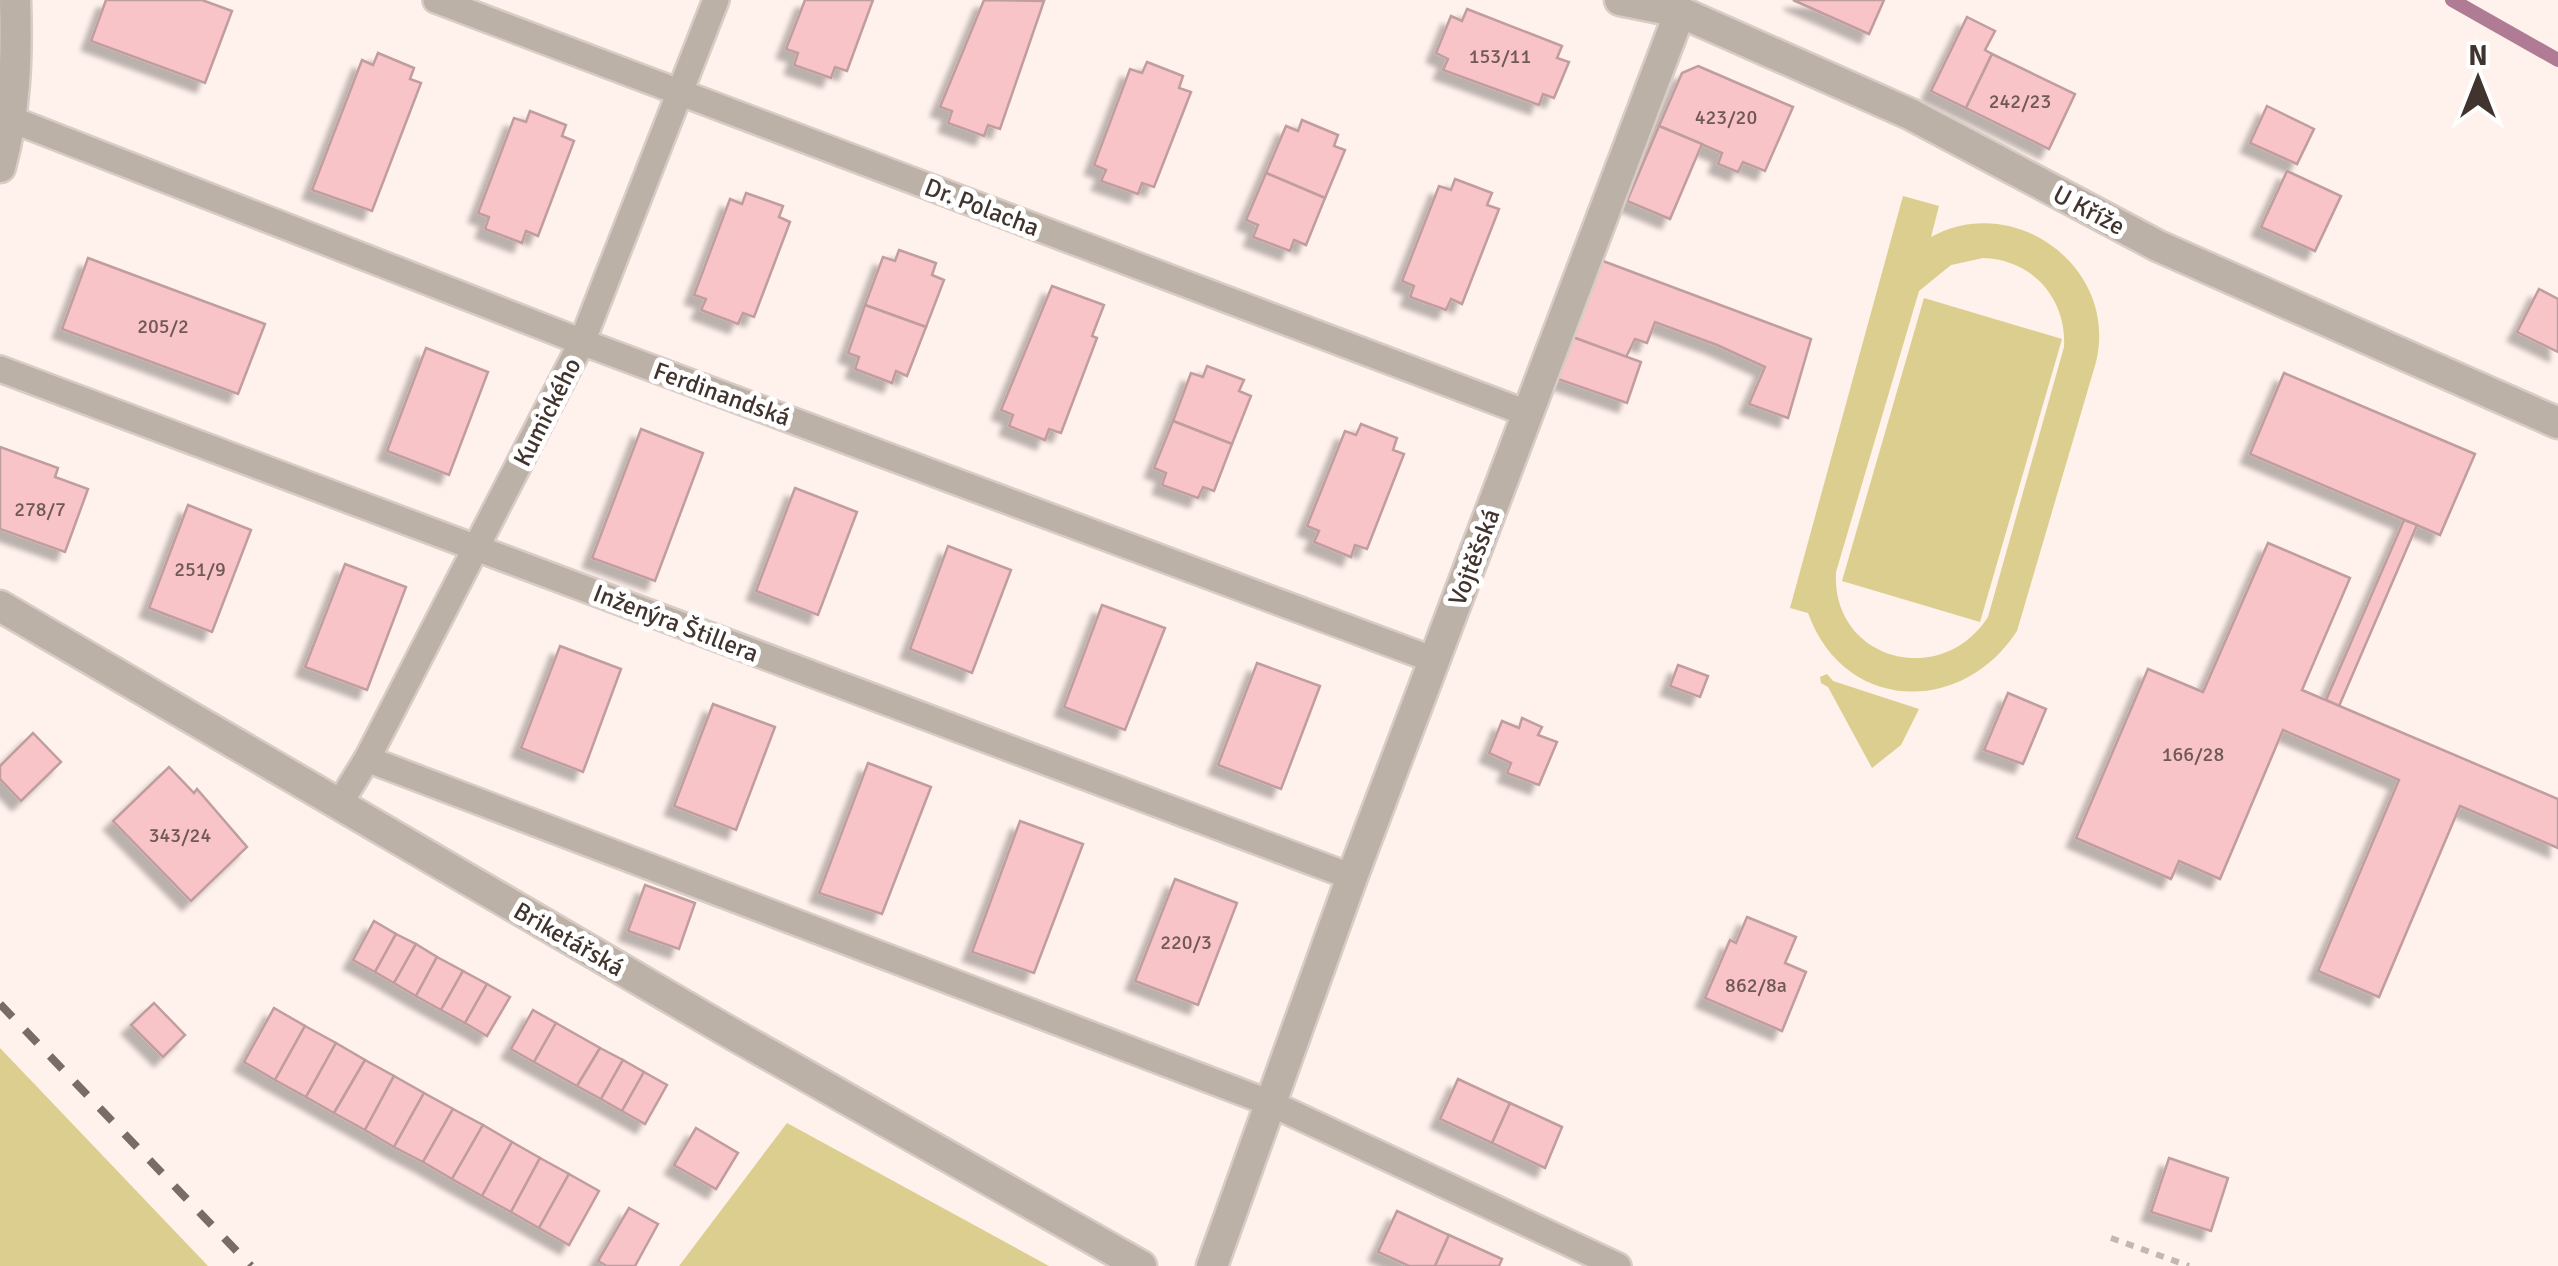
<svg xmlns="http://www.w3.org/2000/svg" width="2558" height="1266" font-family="Signika,sans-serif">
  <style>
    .green { fill: #dbce8e; fill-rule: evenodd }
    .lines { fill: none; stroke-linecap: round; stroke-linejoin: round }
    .stream { stroke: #b07b94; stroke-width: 14 }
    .building { fill: #f8c4c8; stroke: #c09d9f; stroke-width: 2.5; filter: url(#shadow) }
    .lane-casing { stroke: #d9cbc5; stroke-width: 30 }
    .street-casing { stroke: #d9cbc5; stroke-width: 35 }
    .path { stroke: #c4b6b1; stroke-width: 6; stroke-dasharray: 8 8; stroke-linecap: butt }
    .lane { stroke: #bbb1a6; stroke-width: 25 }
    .street { stroke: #bbb1a6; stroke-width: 30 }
    .rail { stroke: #796c67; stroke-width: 8; stroke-dasharray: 18 18; stroke-linecap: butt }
    .labels { text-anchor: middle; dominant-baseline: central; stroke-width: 10; stroke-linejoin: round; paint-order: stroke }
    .number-label { font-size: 20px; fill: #6f5855 }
    .street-label { font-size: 25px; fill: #41342f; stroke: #fff }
  </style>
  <defs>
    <filter id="shadow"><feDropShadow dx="-9" dy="9" stdDeviation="2.5" flood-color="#0004"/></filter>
  </defs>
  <rect width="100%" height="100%" fill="#fff1eb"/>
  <g class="green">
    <path d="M1903 196 1939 206 1931 237C2015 191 2119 268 2096 362L2017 631C1962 716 1844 713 1808 613L1790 608ZM1983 258C2031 259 2067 298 2064 347L1988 617C1941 690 1831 660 1836 572L1919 291 1951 265Z"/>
    <path d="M1924 298 2062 339 1980 622 1842 581Z"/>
    <path d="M1827 674 1833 681 1919 709 1901 745 1872 768 1828 687 1821 683 1820 677Z"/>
    <path d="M0 1048 208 1266H0Z"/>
    <path d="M787 1123 1049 1266H679Z"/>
  </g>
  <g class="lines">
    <path class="stream" d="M2452 0 2558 60"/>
  </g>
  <g class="building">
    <path d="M106 0H202L232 11 205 83 91 41Z"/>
    <path d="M805 0H873L847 71 835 67 831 78 794 65 798 53 786 49Z"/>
    <path d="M984 0 1044 1 1000 129 988 125 984 136 948 123 952 111 940 107Z"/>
    <path d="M1793 0H1884L1869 34Z"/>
    <path d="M1467 9 1562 46 1557 58 1569 62 1554 98 1543 94 1539 105 1443 70 1448 59 1436 53 1451 16 1462 21Z"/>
    <path d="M1967 17 1995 31 1985 50 1992 54 1966 108 1931 91Z"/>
    <path d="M378 53 414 68 410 79 421 83 372 211 312 190 362 60 373 65Z"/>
    <path d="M1992 54 2075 94 2049 149 1966 108Z"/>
    <path d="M1147 62 1183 76 1179 88 1191 92 1154 187 1142 183 1138 194 1101 181 1106 170 1094 165 1130 69 1142 73Z"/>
    <path d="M1698 66 1793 107 1765 171 1743 162 1738 172 1718 164 1722 153 1659 126 1682 73Z"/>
    <path d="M2267 106 2314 129 2297 164 2250 143Z"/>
    <path d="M530 111 566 125 562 136 574 141 538 236 526 231 522 243 485 229 489 217 478 213 514 118 526 122Z"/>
    <path d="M1302 120 1338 135 1334 146 1345 150 1325 198 1266 173 1286 126 1298 131Z"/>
    <path d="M1659 126 1702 144 1670 219 1627 201Z"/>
    <path d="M2287 171 2341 196 2315 251 2261 227Z"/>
    <path d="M1266 173 1325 198 1306 245 1294 240 1290 251 1253 237 1258 225 1246 220Z"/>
    <path d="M1455 179 1492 193 1487 205 1499 209 1462 304 1451 299 1446 310 1410 297 1414 286 1402 281 1439 186 1451 190Z"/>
    <path d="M746 193 783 206 779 217 790 222 754 317 743 313 738 324 701 310 706 299 694 295 730 199 742 204Z"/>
    <path d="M899 250 936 263 932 275 944 280 926 327 865 305 883 257 895 261Z"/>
    <path d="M88 258 265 324 238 394 62 329Z"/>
    <path d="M1595 258 1811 339 1788 418 1749 404 1765 367 1717 345 1655 322 1647 343 1635 339 1626 357 1567 335Z"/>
    <path d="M1052 286 1104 305 1092 336 1097 338 1061 433 1049 429 1045 440 1009 426 1013 415 1001 410Z"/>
    <path d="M2539 289 2558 299V352L2517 332Z"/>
    <path d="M865 305 926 327 907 376 896 371 892 383 855 369 859 357 848 353Z"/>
    <path d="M1567 335 1641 362 1627 403 1552 377Z"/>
    <path d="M426 348 488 372 449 475 387 451Z"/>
    <path d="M1207 366 1244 380 1239 391 1251 396 1232 444 1173 421 1191 373 1203 377Z"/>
    <path d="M2284 373 2475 454 2440 535 2250 454Z"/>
    <path d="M1173 421 1232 444 1214 491 1203 487 1198 498 1162 485 1166 473 1154 468Z"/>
    <path d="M1361 424 1397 438 1393 450 1404 454 1367 549 1355 545 1351 557 1314 542 1319 531 1307 526 1345 431 1356 435Z"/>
    <path d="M641 429 703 453 655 581 592 558Z"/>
    <path d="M0 447 58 468 55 477 88 489 65 552 0 529Z"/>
    <path d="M795 488 857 512 818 615 756 591Z"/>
    <path d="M188 505 251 530 212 632 149 608Z"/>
    <path d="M2404 520 2417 525 2339 706 2326 700Z"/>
    <path d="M2268 543 2350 578 2302 690 2558 799V848L2460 806 2379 997 2318 971 2399 780 2283 730 2220 879 2179 861 2171 879 2076 838 2148 669 2203 692Z"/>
    <path d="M948 546 1011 570 972 673 910 649Z"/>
    <path d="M345 564 406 587 367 690 305 667Z"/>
    <path d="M1102 605 1165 628 1125 730 1064 707Z"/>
    <path d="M560 646 621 669 583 772 521 748Z"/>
    <path d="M1257 663 1320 686 1281 789 1218 765Z"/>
    <path d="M1678 665 1708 676 1700 697 1670 686Z"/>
    <path d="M2008 693 2046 709 2023 764 1984 750Z"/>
    <path d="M713 704 775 727 736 830 674 806Z"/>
    <path d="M1522 718 1542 727 1538 735 1557 742 1539 785 1507 773 1511 763 1489 753 1502 721 1519 728Z"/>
    <path d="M33 733 61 762 21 801 0 779V766Z"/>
    <path d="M868 763 931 787 882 914 819 893Z"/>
    <path d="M169 767 194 793 197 789 247 847 191 901 113 821Z"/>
    <path d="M1020 821 1083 844 1034 973 972 952Z"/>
    <path d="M1175 879 1237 903 1198 1005 1135 981Z"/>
    <path d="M645 885 695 903 679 949 628 931Z"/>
    <path d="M1747 917 1796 937 1785 963 1806 972 1782 1031 1705 998 1730 940 1736 943Z"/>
    <path d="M374 921 396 934 375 972 353 960Z"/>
    <path d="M396 934 416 944 394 983 375 972Z"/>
    <path d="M416 944 437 957 416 996 394 983Z"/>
    <path d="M437 957 463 971 441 1010 416 996Z"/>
    <path d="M463 971 487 984 465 1023 441 1010Z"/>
    <path d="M487 984 510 997 487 1036 465 1023Z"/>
    <path d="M154 1003 185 1035 163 1057 131 1025Z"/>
    <path d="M274 1008 305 1026 275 1080 244 1062Z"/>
    <path d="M533 1010 556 1023 534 1062 511 1049Z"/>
    <path d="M556 1023 600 1048 577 1086 534 1062Z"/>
    <path d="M305 1026 336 1043 306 1097 275 1080Z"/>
    <path d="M336 1043 365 1060 334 1113 306 1097Z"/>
    <path d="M600 1048 623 1060 601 1099 577 1086Z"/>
    <path d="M365 1060 394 1076 365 1130 334 1113Z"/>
    <path d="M623 1060 644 1072 622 1111 601 1099Z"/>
    <path d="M644 1072 667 1085 645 1124 622 1111Z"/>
    <path d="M394 1076 424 1093 394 1147 365 1130Z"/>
    <path d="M1458 1079 1510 1103 1492 1143 1440 1119Z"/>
    <path d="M424 1093 453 1109 423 1162 394 1147Z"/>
    <path d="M1510 1103 1562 1127 1545 1168 1492 1143Z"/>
    <path d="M453 1109 483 1125 452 1179 423 1162Z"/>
    <path d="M483 1125 512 1142 482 1196 452 1179Z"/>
    <path d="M696 1128 738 1153 716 1189 674 1165Z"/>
    <path d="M512 1142 540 1158 511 1212 482 1196Z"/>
    <path d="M540 1158 569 1174 539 1228 511 1212Z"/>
    <path d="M2169 1158 2228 1178 2211 1231 2151 1212Z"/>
    <path d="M569 1174 599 1191 569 1245 539 1228Z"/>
    <path d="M629 1208 658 1224 635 1266H607L598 1261Z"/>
    <path d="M1397 1211 1449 1235 1435 1266H1409L1378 1252Z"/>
    <path d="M1449 1235 1502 1259 1499 1266H1435Z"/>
  </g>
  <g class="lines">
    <g class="lane-casing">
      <g id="lane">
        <path d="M436 0 1529 414"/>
        <path d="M13 120 582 342 1434 660"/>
        <path d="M0 369 1352 877"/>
        <path d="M367 759 1270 1103 1618 1266"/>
        <path d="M338 806 367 759 582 342 716 0"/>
      </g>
    </g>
    <g class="street-casing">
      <g id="street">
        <path d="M1620 0 1680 12 1910 114 2158 246 2558 423"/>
        <path d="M0 167C15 111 17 58 15 0"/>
        <path d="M0 606 729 1032 1141 1266"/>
        <path d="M1212 1266 1352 877 1680 12"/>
      </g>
    </g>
    <path class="path" d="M2111 1238 2189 1266"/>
    <use href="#lane" class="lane"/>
    <use href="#street" class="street"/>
    <path class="rail" d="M0 1004 251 1266"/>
  </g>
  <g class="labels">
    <g class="number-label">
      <text x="1500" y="56">153/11</text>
      <text x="2020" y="101">242/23</text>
      <text x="1726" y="117">423/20</text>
      <text x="163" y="326">205/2</text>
      <text x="40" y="509">278/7</text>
      <text x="200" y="569">251/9</text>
      <text x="2193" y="754">166/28</text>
      <text x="180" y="835">343/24</text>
      <text x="1186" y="942">220/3</text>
      <text x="1756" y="985">862/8a</text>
    </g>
    <g class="street-label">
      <text transform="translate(982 207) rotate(21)">Dr. Polacha</text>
      <text transform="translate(2089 210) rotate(28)">U Kříže</text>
      <text transform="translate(722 394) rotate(20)">Ferdinandská</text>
      <text transform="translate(547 412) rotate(-63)">Kumického</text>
      <text transform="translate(1474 557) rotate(-69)">Vojtěšská</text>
      <text transform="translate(676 623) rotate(21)">Inženýra Štillera</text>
      <text transform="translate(569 939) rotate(30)">Briketářská</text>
    </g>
  </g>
  <g transform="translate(2478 80)" stroke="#ffffff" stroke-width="8" paint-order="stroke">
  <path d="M0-8L18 38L0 25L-18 38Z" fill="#41342f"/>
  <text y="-15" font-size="28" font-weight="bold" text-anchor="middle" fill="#41342f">N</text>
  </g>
</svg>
